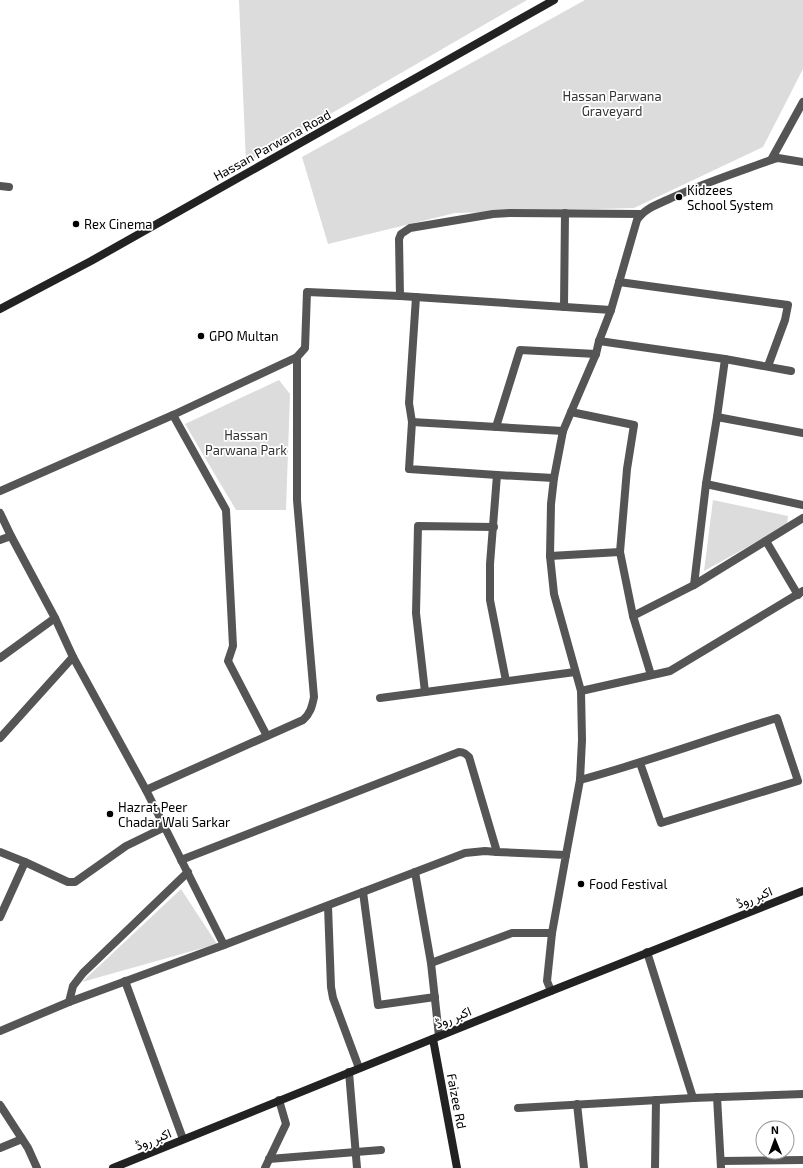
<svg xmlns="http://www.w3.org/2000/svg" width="803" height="1168" font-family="'Exo 2',Vazirmatn,sans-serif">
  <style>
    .green { fill: #dcdcdc }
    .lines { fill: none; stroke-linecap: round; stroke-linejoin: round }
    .street { stroke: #555; stroke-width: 8 }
    .secondary { stroke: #222; stroke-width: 8 }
    .poi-dot { fill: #000; stroke: #fff; stroke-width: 1.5 }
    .labels { text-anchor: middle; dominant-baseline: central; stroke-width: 3.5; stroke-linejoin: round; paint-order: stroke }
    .park-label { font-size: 13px; fill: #333; stroke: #fff }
    .street-label { font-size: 13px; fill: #000; stroke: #fff }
    .poi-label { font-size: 13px; fill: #000; stroke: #fff; text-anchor: start }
  </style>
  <rect width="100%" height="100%" fill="#fff"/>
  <g class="green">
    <path d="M239 0H527L246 163Z"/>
    <path d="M585 0H803V69L763 147 634 208 455 213 328 244 302 157Z"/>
    <path d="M279 380 290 394 286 510H236L185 424Z"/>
    <path d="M713 500 788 516 787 525 704 571Z"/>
    <path d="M181 889 217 944 82 982Z"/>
  </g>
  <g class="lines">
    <g class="street">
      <path d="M771 160 778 158 803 162"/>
      <path d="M0 186 9 187"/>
      <path d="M619 282 788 305 785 320 768 366"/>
      <path d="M400 296 611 310"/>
      <path d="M564 307 565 213"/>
      <path d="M599 341 725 359 791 371"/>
      <path d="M571 412 634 425 627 469 620 552 633 616 694 585 706 484 717 417 803 433"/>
      <path d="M173 415 226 510 233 646 228 661 267 736"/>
      <path d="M717 417 725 359"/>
      <path d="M412 422 409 403 416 297"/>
      <path d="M496 427 520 350 596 354"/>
      <path d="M497 475 409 469 412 422 563 431"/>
      <path d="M706 484 803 505"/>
      <path d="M0 491 173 415 297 357"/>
      <path d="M0 513 11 536 55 618 73 657 146 790 224 945 69 1002 0 1031"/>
      <path d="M0 540 11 536"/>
      <path d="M766 541 798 595"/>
      <path d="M550 556 620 552"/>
      <path d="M694 585 803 518"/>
      <path d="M633 616 651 675"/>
      <path d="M0 658 55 618"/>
      <path d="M506 681 490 600V564L497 475 554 478"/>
      <path d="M581 691 670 671 803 591"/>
      <path d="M425 692 416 613 418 526 494 527"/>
      <path d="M380 698 575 672"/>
      <path d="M0 738 73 657"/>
      <path d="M580 780C647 762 712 738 777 718L798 781 661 823 640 763"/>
      <path d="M146 790 303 720C310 714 312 707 314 697L297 500V357L305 348 307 292 400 296 399 239 401 234 410 228 493 214 510 213 641 214"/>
      <path d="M0 852 25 862"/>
      <path d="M566 855 580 780 582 740 581 691 554 594 550 556 551 504 554 478 563 431 571 412 596 354 599 341 611 310 637 220C644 209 656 205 667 200 701 184 736 173 771 160L803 102"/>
      <path d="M181 860 459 752C464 752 466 754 469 757L497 852"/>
      <path d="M415 872 431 963 439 1036"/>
      <path d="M363 892 378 1005 435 997"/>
      <path d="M328 906 331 987 333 998 359 1068"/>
      <path d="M0 917 25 862 68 882H75L126 846 165 827"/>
      <path d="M224 945 465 853 485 851 497 852 566 855 552 933 547 981 551 991"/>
      <path d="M647 952 693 1098 803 1094"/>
      <path d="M431 963 512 933H552"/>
      <path d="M125 981 183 1139"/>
      <path d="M69 1002 73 986 83 973 188 872"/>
      <path d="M349 1072 357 1168"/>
      <path d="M717 1097 721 1168"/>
      <path d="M577 1104 584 1168"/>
      <path d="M0 1105 28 1148 37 1168"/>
      <path d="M518 1108 693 1098"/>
      <path d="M0 1148 22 1139"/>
      <path d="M269 1159 381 1150"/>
      <path d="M721 1161 803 1160"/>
      <path d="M265 1168 286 1124 279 1100"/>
      <path d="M655 1168 656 1100"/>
    </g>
    <g class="secondary">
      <path d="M0 309 91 261 554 0"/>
      <path d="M433 1039 457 1168"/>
      <path d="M113 1168 551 991 803 891"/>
    </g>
  </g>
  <g class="poi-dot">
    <circle cx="679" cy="197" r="4"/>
    <circle cx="76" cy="224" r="4"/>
    <circle cx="201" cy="336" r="4"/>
    <circle cx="110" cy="814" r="4"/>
    <circle cx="581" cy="884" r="4"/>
  </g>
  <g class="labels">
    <g class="park-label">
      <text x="612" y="96">Hassan Parwana<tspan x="612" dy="15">Graveyard</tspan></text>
      <text x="246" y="435">Hassan<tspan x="246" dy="15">Parwana Park</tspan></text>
    </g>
    <g class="street-label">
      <text transform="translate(272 145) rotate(-29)">Hassan Parwana Road</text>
      <text transform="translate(754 897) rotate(-22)">اکبر روڈ</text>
      <text transform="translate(453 1017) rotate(-22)">اکبر روڈ</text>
      <text transform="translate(457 1101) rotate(79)">Faizee Rd</text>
      <text transform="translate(153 1139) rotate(-22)">اکبر روڈ</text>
    </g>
    <g class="poi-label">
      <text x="687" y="190">Kidzees<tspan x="687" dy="15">School System</tspan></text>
      <text x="84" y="224">Rex Cinema</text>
      <text x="209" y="336">GPO Multan</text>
      <text x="118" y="807">Hazrat Peer<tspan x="118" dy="15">Chadar Wali Sarkar</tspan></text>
      <text x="589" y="884">Food Festival</text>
    </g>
  </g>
  <g transform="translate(775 1140) rotate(359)"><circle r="19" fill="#ffffff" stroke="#999999"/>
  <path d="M0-3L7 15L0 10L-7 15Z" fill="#000000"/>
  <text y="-6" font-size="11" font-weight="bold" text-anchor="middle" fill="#000000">N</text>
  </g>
</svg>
